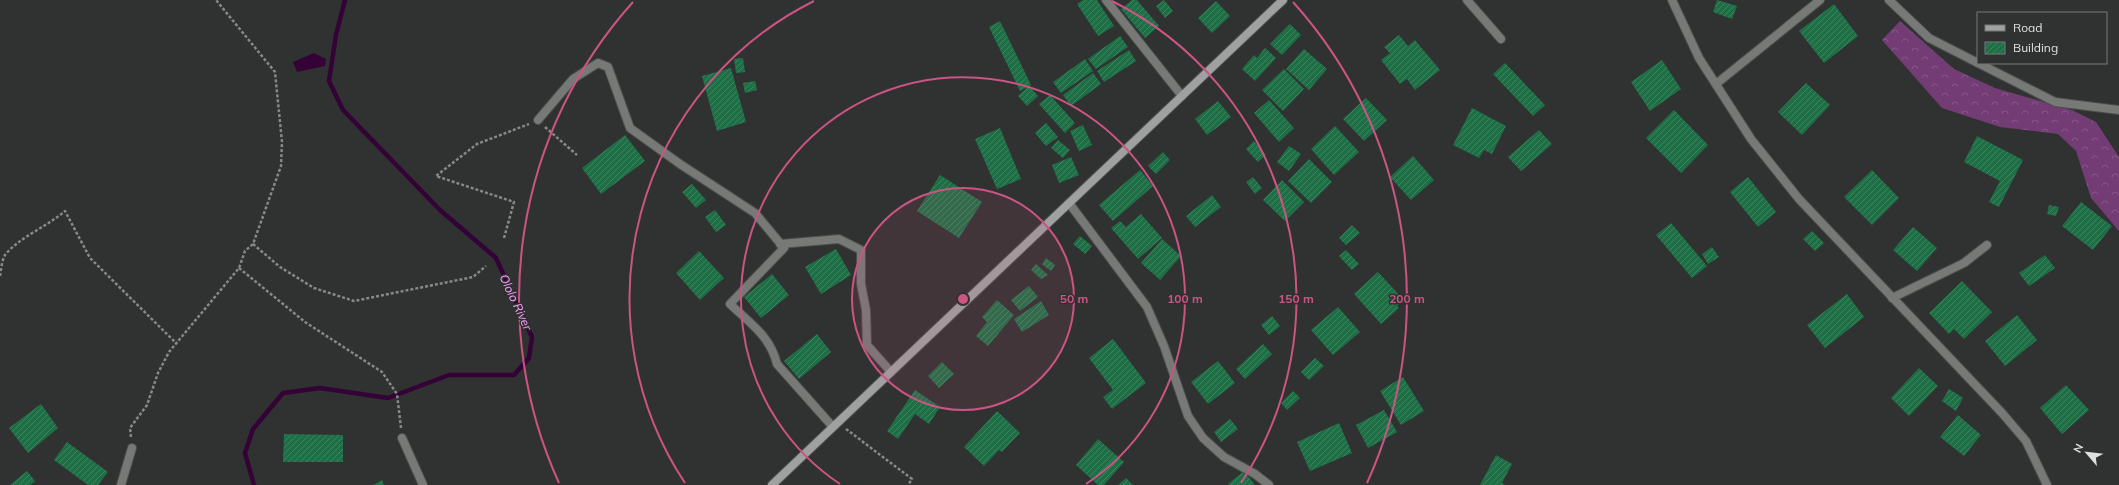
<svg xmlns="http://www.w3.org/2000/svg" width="2119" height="485" font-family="Mulish,sans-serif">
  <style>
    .forest { fill: url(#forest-crowns) }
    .water { fill: #340237 }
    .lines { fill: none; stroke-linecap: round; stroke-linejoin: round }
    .stream { stroke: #340237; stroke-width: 4.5 }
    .building { fill: url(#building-hatch) }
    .street-casing { stroke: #4b4e4c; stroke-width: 10 }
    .secondary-casing { stroke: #4b4e4c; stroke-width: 10 }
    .path { stroke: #878988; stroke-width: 2.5; stroke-dasharray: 3 2; stroke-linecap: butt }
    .street { stroke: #777977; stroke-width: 8 }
    .secondary { stroke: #9ea19f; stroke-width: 8 }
    .ring { fill: none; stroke: #cb5483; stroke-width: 2 }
    .labels { text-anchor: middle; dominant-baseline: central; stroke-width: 3; stroke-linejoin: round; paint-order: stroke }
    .water-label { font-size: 12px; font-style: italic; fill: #fba0fe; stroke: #2f3230 }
    .centre { fill: #cb5483; stroke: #2f3230; stroke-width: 2 }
    .ring-label { font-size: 12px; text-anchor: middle; font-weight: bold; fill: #cb5483; stroke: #2f3230; stroke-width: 3; stroke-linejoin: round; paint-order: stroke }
  </style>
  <defs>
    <pattern id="forest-crowns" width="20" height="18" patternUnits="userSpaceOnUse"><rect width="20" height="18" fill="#733c75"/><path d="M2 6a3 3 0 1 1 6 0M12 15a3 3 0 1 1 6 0" fill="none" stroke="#865888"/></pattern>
    <pattern id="building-hatch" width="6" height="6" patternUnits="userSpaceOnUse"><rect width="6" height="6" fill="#1e6f45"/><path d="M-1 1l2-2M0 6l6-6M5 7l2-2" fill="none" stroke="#3e8360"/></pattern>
  </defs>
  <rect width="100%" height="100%" fill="#2f3230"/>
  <path class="forest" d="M1900 21 1954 69 1995 88 2072 110 2096 122 2119 157V231L2091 198 2076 151 2058 134 2000 127 1942 108 1882 40Z"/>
  <path class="water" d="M314 53 326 59 325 66 297 72 293 62Z"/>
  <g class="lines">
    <path class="stream" d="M254 485 245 453 253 429 283 393 320 388 388 398 449 375H514L529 358 532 337 496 258 440 210 343 110 329 81 336 35 345 0"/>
  </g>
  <g class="building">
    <path d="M1083 0H1097L1114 26 1098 36 1077 4Z"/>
    <path d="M1132 0H1137L1159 26 1145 38 1121 9Z"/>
    <path d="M1164 0 1173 11 1165 18 1156 6Z"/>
    <path d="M1717 0 1737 6 1732 19 1713 12Z"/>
    <path d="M1216 1 1230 16 1212 33 1198 18Z"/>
    <path d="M1834 4 1858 36 1824 63 1799 31Z"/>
    <path d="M1000 21 1031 85 1020 91 989 27Z"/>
    <path d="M1290 24 1301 35 1282 55 1270 44Z"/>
    <path d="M1399 35 1408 46 1415 40 1440 70 1415 90 1407 79 1400 84 1381 60 1390 53 1384 47Z"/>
    <path d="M1120 36 1128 47 1096 69 1088 59Z"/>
    <path d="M1265 48 1276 58 1255 81 1242 69 1254 55 1257 58Z"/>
    <path d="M1304 49 1327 69 1309 90 1286 69Z"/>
    <path d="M1129 50 1136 61 1104 82 1097 71Z"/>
    <path d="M743 58 745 72 736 73 734 59Z"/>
    <path d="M1085 59 1093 71 1061 93 1053 82Z"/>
    <path d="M1662 60 1681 89 1650 111 1631 82Z"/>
    <path d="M1505 63 1545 105 1533 116 1493 74Z"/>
    <path d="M731 68 746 122 717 131 702 76Z"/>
    <path d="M1284 69 1304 89 1283 111 1262 90Z"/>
    <path d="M1093 73 1101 84 1071 106 1063 95Z"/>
    <path d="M755 81 757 90 745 93 743 83Z"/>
    <path d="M1806 83 1830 105 1802 135 1778 112Z"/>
    <path d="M1029 86 1038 96 1027 106 1018 96Z"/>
    <path d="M1050 95 1075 123 1065 133 1039 104Z"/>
    <path d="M1366 98 1387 120 1364 141 1343 119Z"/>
    <path d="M1269 100 1294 128 1279 142 1254 113Z"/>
    <path d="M1218 101 1231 117 1207 135 1195 119Z"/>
    <path d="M1472 108 1506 126 1492 154 1484 150 1479 158 1453 145Z"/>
    <path d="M1674 110 1708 145 1681 173 1646 138Z"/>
    <path d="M1046 123 1058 137 1046 146 1035 133Z"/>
    <path d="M1083 125 1092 145 1079 151 1070 131Z"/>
    <path d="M1335 126 1359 152 1334 175 1311 149Z"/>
    <path d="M1000 128 1021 179 997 189 975 139Z"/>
    <path d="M1539 130 1552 144 1521 171 1508 157Z"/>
    <path d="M625 135 645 161 601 194 582 168Z"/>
    <path d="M1977 136 2023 160 1999 207 1989 202 2000 181 1964 162Z"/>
    <path d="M1058 140 1070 150 1063 158 1051 148Z"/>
    <path d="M1254 141 1266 155 1258 162 1246 149Z"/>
    <path d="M1289 146 1301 154 1289 171 1277 162Z"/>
    <path d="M1163 152 1170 160 1156 174 1148 166Z"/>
    <path d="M1413 156 1434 180 1411 200 1390 177Z"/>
    <path d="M1071 157 1079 175 1059 183 1052 165Z"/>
    <path d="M1309 159 1332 182 1311 203 1288 181Z"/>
    <path d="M1140 170 1153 186 1113 221 1099 205Z"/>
    <path d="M1872 170 1899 198 1872 225 1844 197Z"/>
    <path d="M940 175 982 202 959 238 917 211Z"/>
    <path d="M1253 177 1262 188 1255 194 1246 182Z"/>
    <path d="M1748 177 1776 212 1758 227 1730 192Z"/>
    <path d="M1282 180 1304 202 1285 221 1263 200Z"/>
    <path d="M692 184 706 200 696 208 682 192Z"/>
    <path d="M1212 195 1221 207 1195 227 1186 216Z"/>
    <path d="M2081 202 2112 226 2093 250 2062 226Z"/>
    <path d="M2049 205 2059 207 2056 216 2047 214Z"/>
    <path d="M715 210 726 225 716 232 705 217Z"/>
    <path d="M1141 214 1162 238 1138 259 1111 228 1120 221 1126 227Z"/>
    <path d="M1671 223 1707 266 1692 278 1656 235Z"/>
    <path d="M1352 225 1360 233 1346 245 1339 238Z"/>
    <path d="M1913 227 1937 248 1917 271 1893 250Z"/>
    <path d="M1812 231 1824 243 1815 251 1803 239Z"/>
    <path d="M1080 236 1092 246 1085 254 1073 244Z"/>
    <path d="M1162 239 1181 256 1160 280 1141 263Z"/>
    <path d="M1712 247 1719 257 1708 264 1702 254Z"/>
    <path d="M836 249 851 275 821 294 805 267Z"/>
    <path d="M1346 250 1359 264 1352 270 1339 256Z"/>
    <path d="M699 251 724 278 700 300 676 273Z"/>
    <path d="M2045 255 2055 268 2029 286 2019 273Z"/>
    <path d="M1046 258 1055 265 1051 271 1042 264Z"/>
    <path d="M1036 264 1048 275 1041 279 1031 270Z"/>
    <path d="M1378 272 1404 300 1397 306 1399 308 1381 324 1354 294Z"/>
    <path d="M772 274 789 295 761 318 744 297Z"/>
    <path d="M1962 281 1992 312 1964 339 1954 329 1949 334 1929 313Z"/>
    <path d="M1029 286 1038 297 1020 311 1011 300Z"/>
    <path d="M1847 294 1864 317 1825 348 1807 325Z"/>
    <path d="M997 300 1014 315 988 346 976 336 987 322 982 317Z"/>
    <path d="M1041 301 1049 315 1022 332 1014 319Z"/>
    <path d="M1338 307 1360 332 1333 355 1311 330Z"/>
    <path d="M2017 315 2037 340 2005 366 1985 341Z"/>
    <path d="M1272 316 1280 326 1269 335 1261 325Z"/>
    <path d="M817 334 831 352 799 379 784 361Z"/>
    <path d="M1113 339 1146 383 1112 409 1103 397 1113 390 1089 358Z"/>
    <path d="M1263 344 1272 354 1245 379 1236 369Z"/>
    <path d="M1315 358 1324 366 1309 380 1301 372Z"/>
    <path d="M1218 361 1235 383 1208 404 1191 382Z"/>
    <path d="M942 362 954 374 939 388 928 376Z"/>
    <path d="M1919 368 1938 386 1909 416 1891 398Z"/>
    <path d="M1403 377 1424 411 1401 425 1380 391Z"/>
    <path d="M2066 385 2089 410 2062 434 2040 408Z"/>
    <path d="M1949 389 1963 398 1956 411 1942 401Z"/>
    <path d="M915 390 940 407 929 424 915 414 898 439 887 431Z"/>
    <path d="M1293 391 1300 398 1287 410 1281 403Z"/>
    <path d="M41 404 58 428 28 453 9 428Z"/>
    <path d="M1384 410 1397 432 1368 448 1356 425Z"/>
    <path d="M997 411 1020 433 1002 452 999 450 984 466 964 447Z"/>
    <path d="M1958 415 1981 435 1964 456 1940 437Z"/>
    <path d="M1230 419 1238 429 1221 442 1214 432Z"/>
    <path d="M1339 423 1352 453 1310 471 1297 442Z"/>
    <path d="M284 434 343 435V462H283Z"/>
    <path d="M1098 439 1124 462 1104 485H1098L1076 465Z"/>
    <path d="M67 442 108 472 98 485H88L54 460Z"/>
    <path d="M1496 455 1512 464 1502 483 1505 485H1480Z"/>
    <path d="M27 471 35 481 30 485H10Z"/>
    <path d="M1244 471 1255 485H1229L1228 484Z"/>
    <path d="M1126 478 1133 485H1118Z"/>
    <path d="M382 480 384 485H373Z"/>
  </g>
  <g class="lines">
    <g class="street-casing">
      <g id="street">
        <path d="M1106 0 1182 96"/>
        <path d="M1467 0 1501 39"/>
        <path d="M1672 0 1699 58 1751 139 1799 199 2002 413 2026 441 2047 485"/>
        <path d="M1889 0 1929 38 1978 63"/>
        <path d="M1978 63 2055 102 2119 110"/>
        <path d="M1716 84 1820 0"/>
        <path d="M538 120 573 79 598 63 608 67 630 128 680 164 755 213 784 248 730 304C751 324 770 336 777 364L833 427"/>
        <path d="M1069 203 1147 307 1164 346 1188 416 1203 438 1224 457 1255 474 1269 485"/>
        <path d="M780 244 839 239 861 250V284L866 310 867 345 891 372"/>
        <path d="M1892 298 1964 263 1987 245"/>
        <path d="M402 438 423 485"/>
        <path d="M121 485 132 448"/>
      </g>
    </g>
    <g class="secondary-casing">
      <path id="secondary" d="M772 485 1283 0"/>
    </g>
    <g class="path">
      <path d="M545 127 577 155"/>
      <path d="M504 238 514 202 436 176 477 144 529 124"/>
      <path d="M253 244 280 267 314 288 354 301 473 277 486 266"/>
      <path d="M239 268 305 322 382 372 397 394 401 428"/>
      <path d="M0 276C1 270 2 260 5 255 18 238 48 226 65 211L90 258 176 343"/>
      <path d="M846 429 912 479 908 485"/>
      <path d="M131 437 130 428 147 405 158 373 169 352 239 268 245 251 253 244 281 166 282 142 275 72 216 0"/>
    </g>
    <use href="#street" class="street"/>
    <use href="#secondary" class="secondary"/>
  </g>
  <circle cx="963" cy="299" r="111" fill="#cb5483" fill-opacity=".12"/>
  <g class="ring">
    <circle cx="963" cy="299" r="111"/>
    <path d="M840 484A222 222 0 1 1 1086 484"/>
    <path d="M685 483A333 333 0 0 1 814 1M1112 1A333 333 0 0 1 1241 483"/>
    <path d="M559 483A444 444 0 0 1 633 2M1293 2A444 444 0 0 1 1367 483"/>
  </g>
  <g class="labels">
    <g class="water-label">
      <text transform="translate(516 302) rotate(65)">Ololo River</text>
    </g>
  </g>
  <circle cx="963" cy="299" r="6" class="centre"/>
  <g class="ring-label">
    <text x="1074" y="303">50 m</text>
    <text x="1185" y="303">100 m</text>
    <text x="1296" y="303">150 m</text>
    <text x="1407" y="303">200 m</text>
  </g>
  <rect x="1977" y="12" width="130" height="52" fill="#2f3230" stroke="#757876"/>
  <rect x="1985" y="25" width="20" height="6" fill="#9ea19f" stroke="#757876"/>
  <text x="2013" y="32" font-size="12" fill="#dfe1e0">Road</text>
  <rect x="1985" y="42" width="20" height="12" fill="url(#building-hatch)" stroke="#757876"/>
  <text x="2013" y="52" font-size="12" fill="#dfe1e0">Building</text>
  <g transform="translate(2087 453) rotate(298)" stroke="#2f3230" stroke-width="3" paint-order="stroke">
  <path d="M0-3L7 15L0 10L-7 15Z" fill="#dfe1e0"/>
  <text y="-6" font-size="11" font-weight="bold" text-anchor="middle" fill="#dfe1e0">N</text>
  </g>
</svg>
